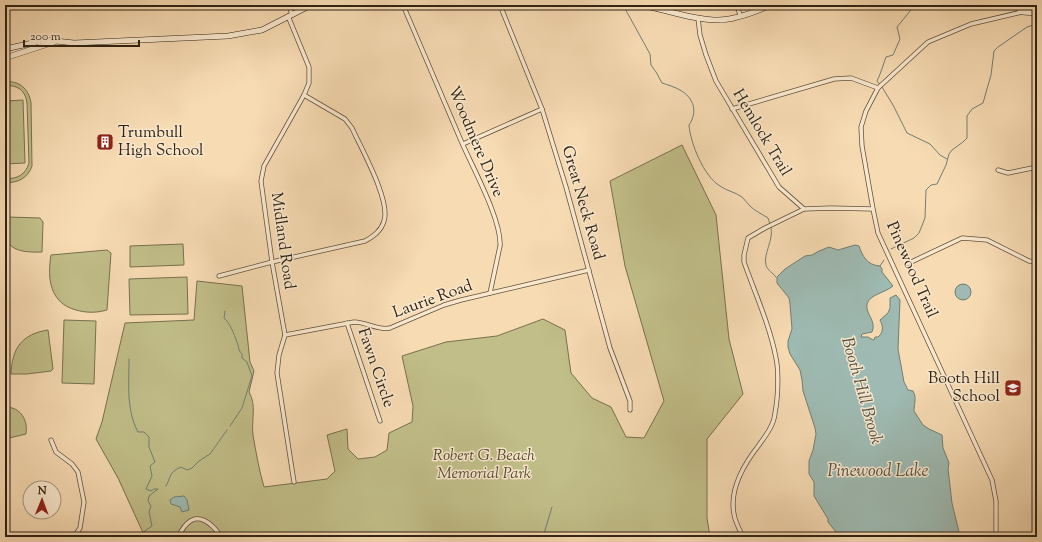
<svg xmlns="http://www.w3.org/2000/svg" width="1042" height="542" font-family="'Sorts Mill Goudy',serif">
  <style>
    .green { fill: #c1be89; stroke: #78704e }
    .water { fill: #9ebab2; stroke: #727e73 }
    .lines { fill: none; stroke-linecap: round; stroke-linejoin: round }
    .stream { stroke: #727e73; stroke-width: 1 }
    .street-casing { stroke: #61513c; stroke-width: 5 }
    .secondary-casing { stroke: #2f2314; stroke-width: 6 }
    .street { stroke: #fae8ce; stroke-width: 3.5 }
    .secondary { stroke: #fae8ce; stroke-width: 5 }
    .labels { text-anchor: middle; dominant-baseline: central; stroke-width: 3; stroke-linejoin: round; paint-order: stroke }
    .poi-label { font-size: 16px; fill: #2f2314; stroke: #fae8ce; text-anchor: start }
    .street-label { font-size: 16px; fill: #2f2314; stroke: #fae8ce }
    .park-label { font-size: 16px; font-style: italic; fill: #544a31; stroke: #fae8ce }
    .water-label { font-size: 17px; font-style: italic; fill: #505043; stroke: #fae8ce }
  </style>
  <rect width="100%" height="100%" fill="#f7dbb3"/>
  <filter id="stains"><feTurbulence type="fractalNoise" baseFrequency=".005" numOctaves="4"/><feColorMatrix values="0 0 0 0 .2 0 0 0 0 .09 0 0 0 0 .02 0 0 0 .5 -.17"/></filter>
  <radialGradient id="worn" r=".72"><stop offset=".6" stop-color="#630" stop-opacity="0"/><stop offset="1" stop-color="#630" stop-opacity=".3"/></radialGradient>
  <g class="green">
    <path d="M5 82C19 80 29 89 31 103L32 166C28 178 17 184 5 182V178C17 180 26 174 29 163L27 103C26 91 17 84 5 86Z"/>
    <path d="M23 100 25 163 5 164V101Z"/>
    <path d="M682 145 716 215 729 339 743 394 707 439V518L710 537H145L118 478 96 439 102 422 125 323 194 320 197 281 242 286 250 362 254 371 249 392C257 406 251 419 253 435 256 452 259 470 264 487L327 479 335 471 327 435 347 429 348 449 358 459 375 457 387 450 389 433 412 422 413 406 402 356 446 342 497 336 543 319 565 330 571 373 592 398 611 407 626 437 644 438 664 401 625 266 610 181Z"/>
    <path d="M8 217 40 218 43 222 42 252C15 253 0 248 8 217Z"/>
    <path d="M183 244 184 265 130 267V246Z"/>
    <path d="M107 250 111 253 107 310C96 313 87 313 76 310 50 303 47 279 51 255Z"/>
    <path d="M187 277 188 314 130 315 129 279Z"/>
    <path d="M64 320 96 321 94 384 62 383Z"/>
    <path d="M48 330 53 369 51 371 27 374H11C12 348 22 334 48 330Z"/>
    <path d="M5 407C21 407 28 420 26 434L5 439Z"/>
  </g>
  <g class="water">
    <path d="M855 245 859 246C863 257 867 265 880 266L882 269V272L893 286C885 293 870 294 867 304 865 314 877 321 872 332L862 334 861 337H868L873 340H874L875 337H878C884 332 883 326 880 320L888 313 890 308V298L896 295 900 300 898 349 904 382 908 390 913 391C917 398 914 404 914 411L923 425 929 429 942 435 943 448 949 463 948 469 952 503 959 532 958 537H840L828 522V519L814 496V482L809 474V461L813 450 816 434 815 428 803 391 802 380 800 370 790 354 788 347V341L792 329 790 304 789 298 777 283V277L785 269 805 256 812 255 819 251 829 247 838 250Z"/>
    <circle cx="963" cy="292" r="8"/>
    <path d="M184 496 187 500 189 510 182 512 180 507 171 504 170 500 174 497Z"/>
  </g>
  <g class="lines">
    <g class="stream">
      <path d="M623 5 650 54 651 65 656 72 662 83C668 85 675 87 680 90 694 98 698 112 689 125 690 142 704 177 720 186 727 191 735 192 742 197 745 200 747 203 750 206 755 211 762 214 768 218L770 224"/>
      <path d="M880 85 877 81C881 73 883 65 886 57L893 55 900 39 897 27 915 5"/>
      <path d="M882 87 893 105 907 133 930 144 940 155 947 159"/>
      <path d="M771 227C774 240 763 254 766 265 767 270 773 273 776 277"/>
      <path d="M891 249 914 238 919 233 925 218 926 190 931 185 937 184 946 165 949 154 952 150 963 142 967 138V116L972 109 983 103 991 75 994 51 998 47 1027 27 1037 24"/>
      <path d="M880 266 884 260"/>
      <path d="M225 311 224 318C230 323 234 334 237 342 239 347 238 350 242 354V358L247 362 252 376 242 408 230 426"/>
      <path d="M129 359C129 383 126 410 138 432H144L149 437V447L155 462 150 466 152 476 146 489 151 491 154 489H158L149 496 148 501 151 506 149 512 152 526 136 537"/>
      <path d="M166 486C171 477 169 472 181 467L187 470 192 468 199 461 210 454 227 430"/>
      <path d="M543 537 552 507"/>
    </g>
    <g class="street-casing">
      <g id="street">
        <path d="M289 5 292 15"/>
        <path d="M403 5C423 51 442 97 462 143 473 168 502 221 500 246L490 293"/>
        <path d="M500 5 542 109 566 187 610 348 630 401V410"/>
        <path d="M737 5 740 15"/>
        <path d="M288 16 309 67V83L304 95 264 166 261 181 272 262 285 335 279 355 277 373 294 482"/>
        <path d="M698 18 700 35 706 55 716 81 779 187 804 209 831 208 873 209"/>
        <path d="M732 109 834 79 851 78 878 88"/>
        <path d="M463 144 542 109"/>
        <path d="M998 170 1008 173 1037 167"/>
        <path d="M907 264 962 238 987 240 1029 261 1037 262"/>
        <path d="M219 276 272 262 365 241C374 236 381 231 384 221 391 201 361 148 352 128L345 119 304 95"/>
        <path d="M347 323 380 421"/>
        <path d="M285 335 354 322C367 322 378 331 390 328L444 305 461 300 589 270"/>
        <path d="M51 440 56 452 72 464 78 472 84 502 80 528 74 537"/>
        <path d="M178 537C185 523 195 511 211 525 215 528 218 533 222 537"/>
        <path d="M743 537C740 530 735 522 734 514 729 489 744 464 759 445 766 435 774 425 775 413 778 398 779 372 776 358 770 326 755 293 744 262V255L748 238 765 228 804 209"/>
        <path d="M996 537V501L992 480 878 233 873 209 862 146 861 127 866 111 878 88 928 42 971 24 1022 12"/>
      </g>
    </g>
    <g class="secondary-casing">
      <g id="secondary">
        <path d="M642 5C666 10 694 20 718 20 735 20 755 12 771 5"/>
        <path d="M1016 5 1022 12 1037 13"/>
        <path d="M5 49 46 40 74 43 228 36 262 30 311 5"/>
        <path d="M5 58 54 42"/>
      </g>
    </g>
    <use href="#street" class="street"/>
    <use href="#secondary" class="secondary"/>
  </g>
  <defs>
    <g id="building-square" transform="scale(0.9)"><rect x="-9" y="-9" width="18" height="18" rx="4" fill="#8f2418" stroke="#fae8ce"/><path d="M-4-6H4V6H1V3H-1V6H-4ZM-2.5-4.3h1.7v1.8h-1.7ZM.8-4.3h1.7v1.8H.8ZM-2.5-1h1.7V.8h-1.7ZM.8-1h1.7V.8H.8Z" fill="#fff"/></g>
    <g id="school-square" transform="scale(0.9)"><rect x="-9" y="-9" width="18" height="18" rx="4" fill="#8f2418" stroke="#fae8ce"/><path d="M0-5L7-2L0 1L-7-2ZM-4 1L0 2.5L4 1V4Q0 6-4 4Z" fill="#fff"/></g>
  </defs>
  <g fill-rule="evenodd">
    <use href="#building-square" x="105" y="142"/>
    <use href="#school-square" x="1013" y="388"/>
  </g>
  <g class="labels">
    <g class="poi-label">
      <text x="118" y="133">Trumbull<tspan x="118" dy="18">High School</tspan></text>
      <text x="1000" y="379" text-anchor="end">Booth Hill<tspan x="1000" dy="18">School</tspan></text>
    </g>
    <g class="street-label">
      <text transform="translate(761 133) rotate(59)">Hemlock Trail</text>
      <text transform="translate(475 142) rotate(67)">Woodmere Drive</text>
      <text transform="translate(582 203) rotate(74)">Great Neck Road</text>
      <text transform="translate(282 241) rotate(82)">Midland Road</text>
      <text transform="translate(911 270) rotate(66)">Pinewood Trail</text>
      <text transform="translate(433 300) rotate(-20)">Laurie Road</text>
      <text transform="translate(375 368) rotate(71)">Fawn Circle</text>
    </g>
    <g class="park-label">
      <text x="484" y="456">Robert G. Beach<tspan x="484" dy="18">Memorial Park</tspan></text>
    </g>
    <g class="water-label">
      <text transform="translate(861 391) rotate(74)">Booth Hill Brook</text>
      <text x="878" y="472">Pinewood Lake</text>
    </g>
  </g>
  <rect width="1042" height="542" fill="none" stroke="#f7dbb3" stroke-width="20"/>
  <rect x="6" y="6" width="1030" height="530" fill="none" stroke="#2f2314" stroke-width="2"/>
  <rect x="10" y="10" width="1022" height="522" fill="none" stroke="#2f2314"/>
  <g transform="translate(42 500) rotate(1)"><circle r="19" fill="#fae8ce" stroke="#a99984"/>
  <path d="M0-3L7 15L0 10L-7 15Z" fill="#8f2418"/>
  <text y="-6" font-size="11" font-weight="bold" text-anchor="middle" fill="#2f2314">N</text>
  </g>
  <path d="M24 40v6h115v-6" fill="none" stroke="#2f2314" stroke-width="2"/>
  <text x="30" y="40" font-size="12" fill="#2f2314" stroke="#fae8ce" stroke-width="3" paint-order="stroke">200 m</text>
  <rect width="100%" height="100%" filter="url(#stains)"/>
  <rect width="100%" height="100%" fill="url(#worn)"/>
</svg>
